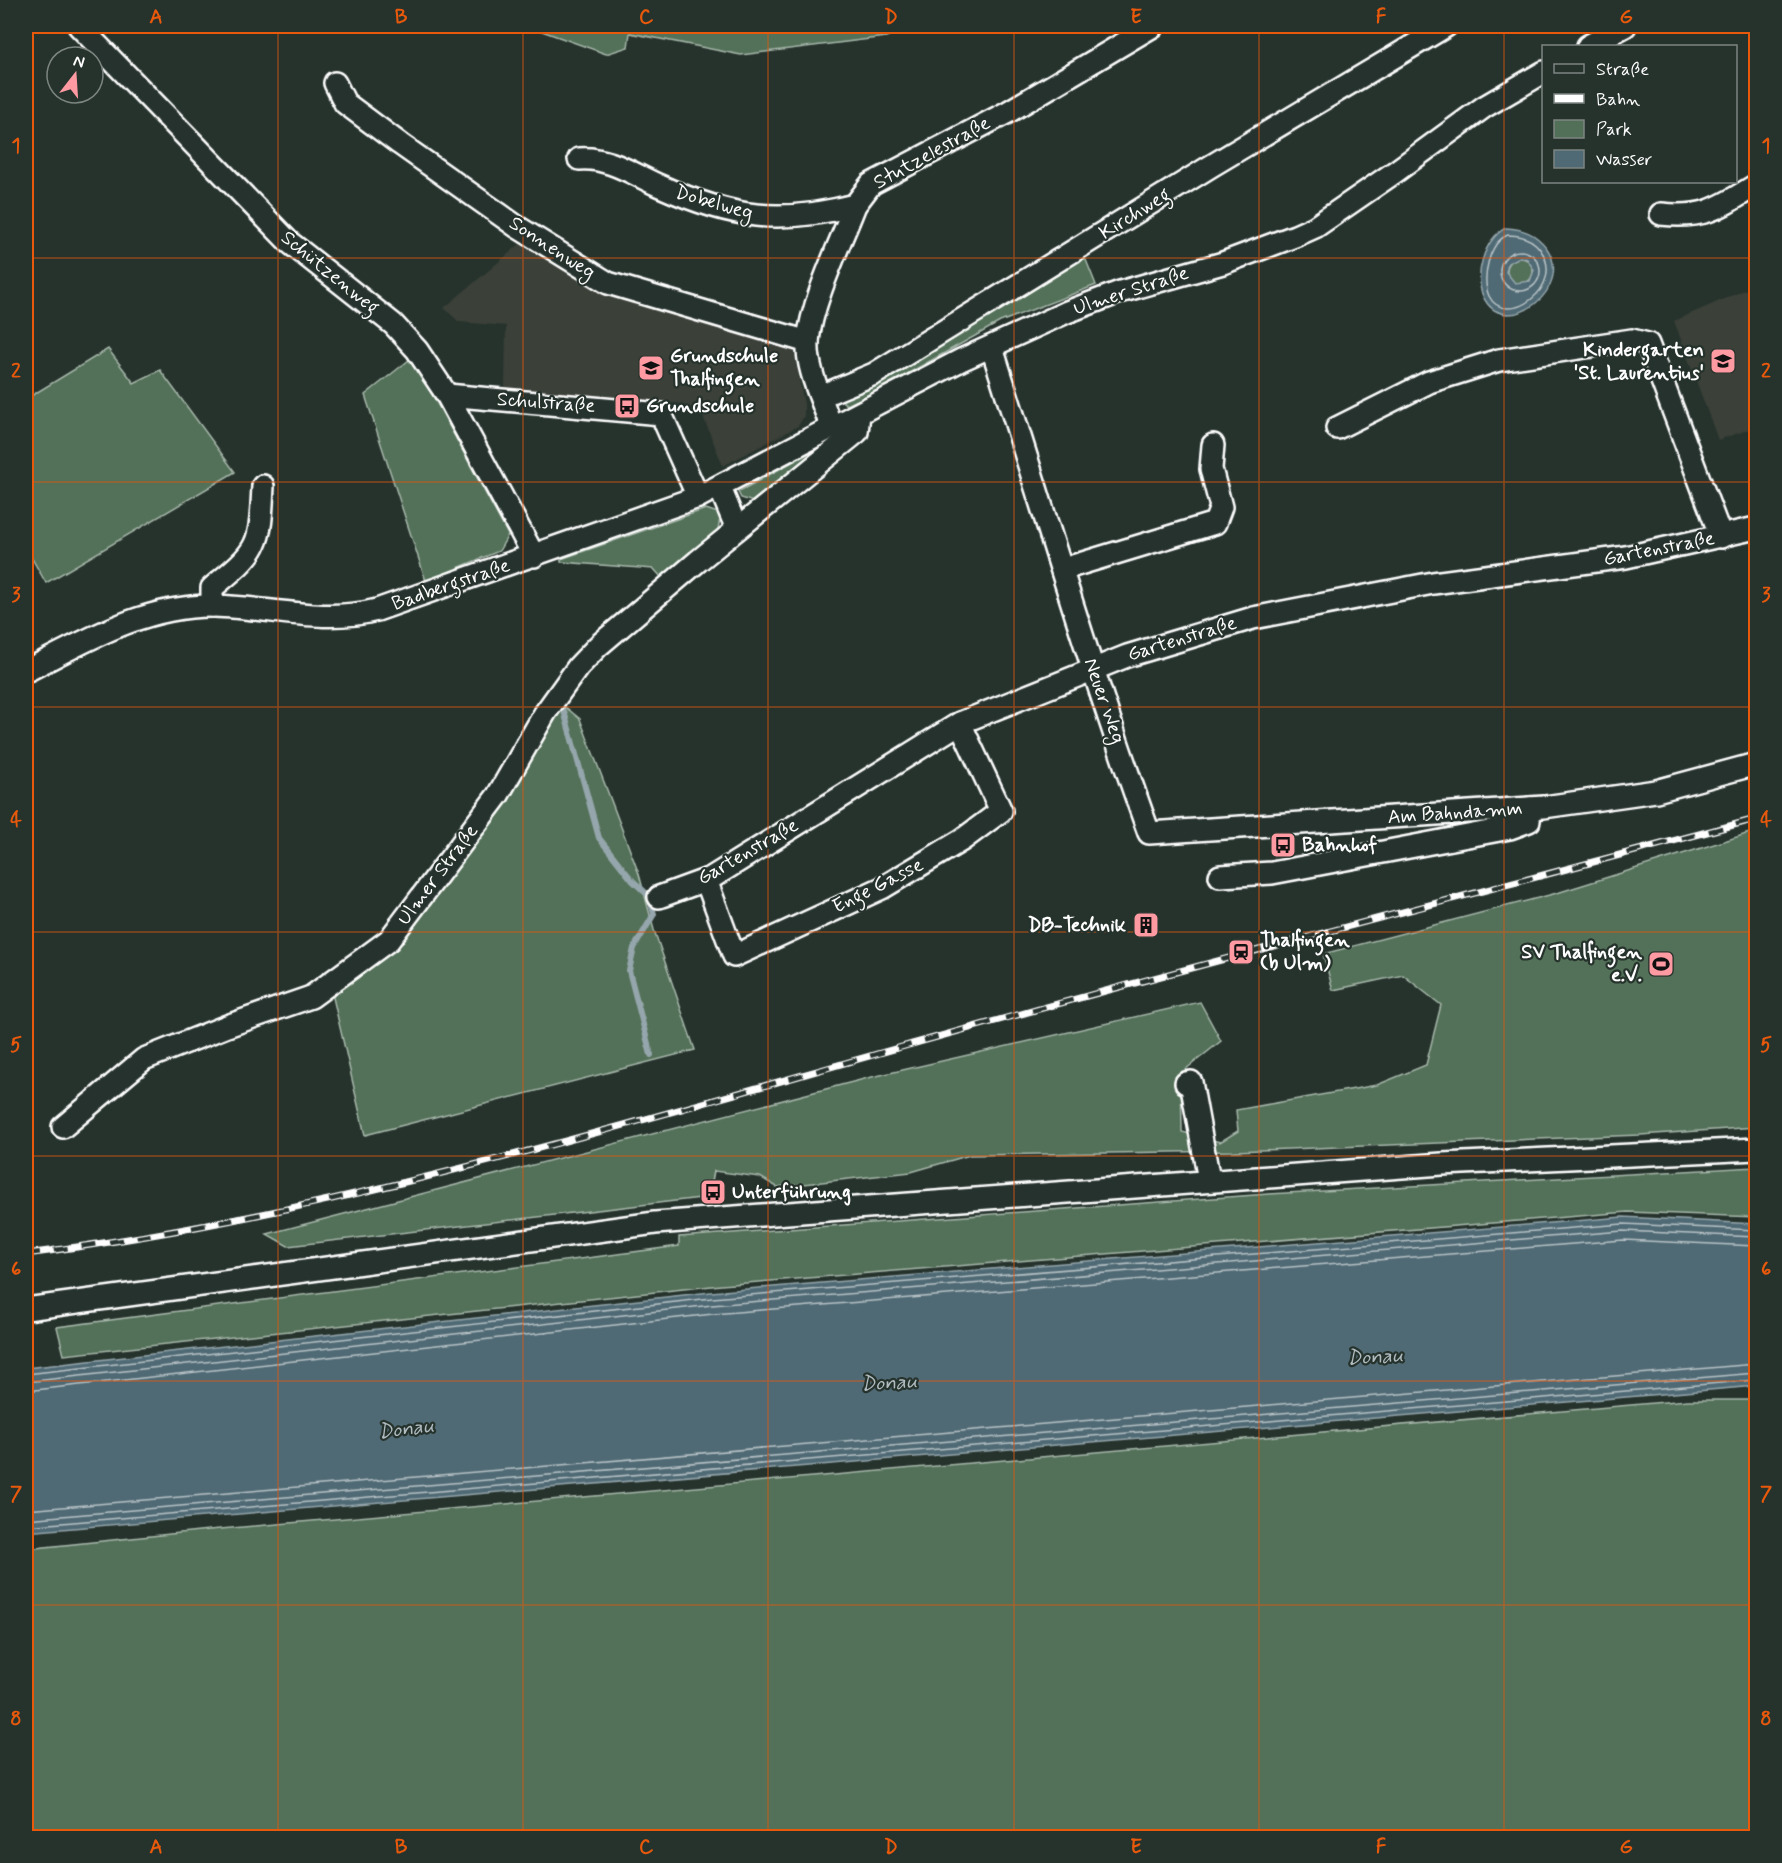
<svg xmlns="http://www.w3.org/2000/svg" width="1782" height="1863" font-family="Mynerve,sans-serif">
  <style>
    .built { fill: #3a4039 }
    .green { fill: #527058; stroke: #a8b8ac; stroke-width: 1.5 }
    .water { fill: #4f6a74; stroke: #95a6ac; stroke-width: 1.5; fill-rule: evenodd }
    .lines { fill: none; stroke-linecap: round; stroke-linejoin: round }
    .shore { stroke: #b9c3c7; stroke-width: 1.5 }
    .stream { stroke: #95a6ac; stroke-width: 6 }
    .minor-casing { stroke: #fff; stroke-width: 26 }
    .minor { stroke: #26332d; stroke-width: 21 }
    .rail-casing { stroke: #fff; stroke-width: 7 }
    .rail { stroke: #26332d; stroke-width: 4.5; stroke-dasharray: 14; stroke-linecap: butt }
    .grid { fill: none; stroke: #e8590c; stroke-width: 1.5; stroke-opacity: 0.55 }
    .labels { text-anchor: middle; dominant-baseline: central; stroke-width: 4.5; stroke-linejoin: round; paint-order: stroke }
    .street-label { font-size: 20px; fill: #fff; stroke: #26332d }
    .poi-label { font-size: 20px; font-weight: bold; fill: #fff; stroke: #26332d; text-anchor: start }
    .water-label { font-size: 21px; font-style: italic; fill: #b0bcc0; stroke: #26332d }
    .neatline { fill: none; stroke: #e8590c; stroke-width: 2 }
    .grid-label { font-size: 20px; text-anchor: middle; font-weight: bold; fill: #e8590c }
  </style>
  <rect width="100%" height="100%" fill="#26332d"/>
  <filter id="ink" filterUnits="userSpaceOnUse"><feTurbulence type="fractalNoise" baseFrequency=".0167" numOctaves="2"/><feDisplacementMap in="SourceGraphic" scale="12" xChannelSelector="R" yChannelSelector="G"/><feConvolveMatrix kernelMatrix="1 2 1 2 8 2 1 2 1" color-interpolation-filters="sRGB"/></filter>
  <g filter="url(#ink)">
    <g class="built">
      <path d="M520 244 606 294 793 347 804 404V416L798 426 723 466 700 409 693 411 681 404 505 389 506 326 459 322 444 308Z"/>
      <path d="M1756 285V427L1718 440 1674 321Z"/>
    </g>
    <g class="green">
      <path d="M528 26H914L886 37 741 55 630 33 628 47 606 54Z"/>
      <path d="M1084 255 1096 285 1000 322 880 389 847 405 843 402V395Z"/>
      <circle cx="1520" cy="271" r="13"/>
      <path d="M108 349 134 383 160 370 235 472 46 583 26 548V399Z"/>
      <path d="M409 360 426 383 508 535 499 551 426 581 365 395Z"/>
      <path d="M818 448 821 451 756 503 741 498 738 492Z"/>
      <path d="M706 509 718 513 720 519 717 534 662 578 654 569 561 562V559Z"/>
      <path d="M558 701 580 719 639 874 654 930 695 1050 365 1135 332 993 392 948 438 894 508 796Z"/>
      <path d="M1756 831V1127L1640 1135 1235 1151 970 1155 911 1172 777 1187 760 1177 714 1171 709 1197 288 1246 267 1234 872 1077 1200 1002 1221 1041 1181 1073 1182 1132 1220 1142 1238 1131 1236 1110 1377 1085 1426 1065 1441 1005 1403 975 1333 990 1323 954 1557 893Z"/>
      <path d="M1756 1167V1217L1628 1212 721 1285 64 1355 57 1327 679 1246V1237L1269 1194Z"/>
      <path d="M1688 1400H1756V1837H26V1549L209 1530Z"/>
    </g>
    <g class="water">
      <path d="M1506 228C1523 229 1535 233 1546 247 1576 288 1508 339 1485 300 1472 279 1484 238 1506 228ZM1520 257 1527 259 1534 270 1530 281 1515 283 1506 272 1508 263Z"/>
      <path d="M1623 1217 1756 1224V1386L26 1532V1368L711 1292Z"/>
    </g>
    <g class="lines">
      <g class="shore">
        <path d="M1508 235C1521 235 1532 238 1540 249 1568 288 1505 329 1489 296 1481 279 1489 242 1508 235Z"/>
        <circle cx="1520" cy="271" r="20"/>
        <path d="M26 1374 712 1298 1623 1224 1756 1230"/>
        <path d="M26 1382 712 1305 1623 1231 1756 1237"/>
        <path d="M26 1391 713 1314 1623 1240 1756 1246"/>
        <path d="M26 1510 1756 1364"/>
        <path d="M26 1519 1756 1373"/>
        <path d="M26 1526 1756 1380"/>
      </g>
      <path class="stream" d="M564 711 599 838 632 880 649 896 654 914 634 948 629 971 651 1055"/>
      <g class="minor-casing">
        <g id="minor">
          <path d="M79 26 289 242 393 324 417 350 447 395 534 556"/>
          <path d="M1588 46 1625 26"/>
          <path d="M335 83 345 103 400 144 516 226 608 283 808 342"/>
          <path d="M579 159C607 156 635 175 660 186 732 218 779 225 855 205"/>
          <path d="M1661 214C1706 219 1720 207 1756 185"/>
          <path d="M992 348C1044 510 1091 673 1149 833L1544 807 1656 791 1756 764"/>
          <path d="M447 395 661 414 698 497"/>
          <path d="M821 396 874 374 1211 166 1446 26"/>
          <path d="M831 427C823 400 806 370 808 341 812 301 840 244 855 205L871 184 1008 112 1153 26"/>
          <path d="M1337 428 1429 382 1499 360 1632 340 1648 344 1721 537"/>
          <path d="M720 488 737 529"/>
          <path d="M1063 569 1215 523 1221 507 1211 469 1213 445"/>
          <path d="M212 606V588C260 548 260 548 263 486"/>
          <path d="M26 671C85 641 145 605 214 606 268 607 323 624 377 610L698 497 961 360 1067 312 1120 292 1223 263 1295 236 1315 227 1395 172 1484 107 1544 72"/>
          <path d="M1220 876 1272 873 1510 828 1529 821 1530 808"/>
          <path d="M706 880 734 956 882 888 962 840 1001 811 960 723"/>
          <path d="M659 897 711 878 960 723 1127 656 1253 618 1433 583 1626 557 1756 528"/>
          <path d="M1186 1083 1191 1082 1209 1180"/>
          <path d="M63 1127 144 1059 227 1026 311 997 389 940 498 795 545 713 578 667 598 646 698 561 857 432 859 414"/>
          <path d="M26 1309 655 1223 1442 1164 1756 1149"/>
        </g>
      </g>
      <use href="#minor" class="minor"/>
      <g class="rail-casing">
        <path id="rail" d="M26 1254C323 1216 610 1129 898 1048 1183 968 1470 895 1756 819"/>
      </g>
      <use href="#rail" class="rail"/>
    </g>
  </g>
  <path class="grid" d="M278 26V1838M523 26V1838M768 26V1838M1014 26V1838M1259 26V1838M1504 26V1838M26 258H1756M26 482H1756M26 707H1756M26 932H1756M26 1156H1756M26 1381H1756M26 1605H1756"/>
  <defs>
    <g id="school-square" transform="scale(1.35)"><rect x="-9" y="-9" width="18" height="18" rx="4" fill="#ff9aa2" stroke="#26332d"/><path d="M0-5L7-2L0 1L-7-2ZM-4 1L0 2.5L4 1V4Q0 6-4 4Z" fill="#111"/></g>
    <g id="bus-square" transform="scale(1.35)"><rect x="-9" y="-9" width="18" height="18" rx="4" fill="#ff9aa2" stroke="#26332d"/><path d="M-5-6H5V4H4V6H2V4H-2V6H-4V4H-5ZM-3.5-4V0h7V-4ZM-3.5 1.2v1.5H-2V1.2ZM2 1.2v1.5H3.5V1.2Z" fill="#111"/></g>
    <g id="building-square" transform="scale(1.35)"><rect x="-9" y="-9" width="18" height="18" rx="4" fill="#ff9aa2" stroke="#26332d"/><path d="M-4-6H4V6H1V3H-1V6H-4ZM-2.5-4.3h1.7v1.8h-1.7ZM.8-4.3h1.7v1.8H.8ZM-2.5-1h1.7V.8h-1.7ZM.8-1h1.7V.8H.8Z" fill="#111"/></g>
    <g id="station-square" transform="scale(1.35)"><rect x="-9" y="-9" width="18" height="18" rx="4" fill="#ff9aa2" stroke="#26332d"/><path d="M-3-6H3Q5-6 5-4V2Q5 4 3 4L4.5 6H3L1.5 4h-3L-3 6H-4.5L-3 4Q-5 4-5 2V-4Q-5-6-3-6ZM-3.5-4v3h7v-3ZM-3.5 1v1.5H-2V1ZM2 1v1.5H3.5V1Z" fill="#111"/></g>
    <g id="stadium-square" transform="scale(1.35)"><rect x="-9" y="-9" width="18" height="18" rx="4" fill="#ff9aa2" stroke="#26332d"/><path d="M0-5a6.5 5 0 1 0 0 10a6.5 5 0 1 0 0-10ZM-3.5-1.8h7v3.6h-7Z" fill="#111"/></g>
  </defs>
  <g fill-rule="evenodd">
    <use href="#school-square" x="1723" y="361"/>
    <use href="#school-square" x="651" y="368"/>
    <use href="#bus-square" x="627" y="406"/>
    <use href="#bus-square" x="1283" y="845"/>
    <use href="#building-square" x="1146" y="925"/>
    <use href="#station-square" x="1241" y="952"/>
    <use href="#stadium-square" x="1661" y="964"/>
    <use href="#bus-square" x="713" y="1192"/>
  </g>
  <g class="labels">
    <g class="street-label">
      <text transform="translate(932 153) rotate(-29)">Stutzelestraße</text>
      <text transform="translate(714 203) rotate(16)">Dobelweg</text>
      <text transform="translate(1135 214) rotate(-32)">Kirchweg</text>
      <text transform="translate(552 248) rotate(33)">Sonnenweg</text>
      <text transform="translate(330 273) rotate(39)">Schützenweg</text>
      <text transform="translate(1131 291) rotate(-18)">Ulmer Straße</text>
      <text transform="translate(546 403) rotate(4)">Schulstraße</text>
      <text transform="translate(1659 549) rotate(-11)">Gartenstraße</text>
      <text transform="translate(451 585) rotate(-19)">Badbergstraße</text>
      <text transform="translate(1182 639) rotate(-17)">Gartenstraße</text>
      <text transform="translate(1104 701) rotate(71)">Neuer Weg</text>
      <text transform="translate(1455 813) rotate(-4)">Am Bahndamm</text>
      <text transform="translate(748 852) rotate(-30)">Gartenstraße</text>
      <text transform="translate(438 875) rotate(-53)">Ulmer Straße</text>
      <text transform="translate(878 886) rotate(-27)">Enge Gasse</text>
    </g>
    <g class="poi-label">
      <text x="1704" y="350" text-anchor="end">Kindergarten<tspan x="1704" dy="23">'St. Laurentius'</tspan></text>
      <text x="670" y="356">Grundschule<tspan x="670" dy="23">Thalfingen</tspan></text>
      <text x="646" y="406">Grundschule</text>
      <text x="1302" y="845">Bahnhof</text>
      <text x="1126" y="925" text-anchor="end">DB-Technik</text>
      <text x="1260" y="940">Thalfingen<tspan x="1260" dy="23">(b Ulm)</tspan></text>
      <text x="1642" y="952" text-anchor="end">SV Thalfingen<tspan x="1642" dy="23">e.V.</tspan></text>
      <text x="732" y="1192">Unterführung</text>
    </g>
    <g class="water-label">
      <text transform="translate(1375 1357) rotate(-3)">Donau</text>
      <text transform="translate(889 1383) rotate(-3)">Donau</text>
      <text transform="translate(406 1429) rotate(-7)">Donau</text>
    </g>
  </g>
  <rect width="1782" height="1863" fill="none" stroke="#26332d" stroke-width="66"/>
  <rect x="1542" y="45" width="195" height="138" fill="#26332d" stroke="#7d8581" stroke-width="1.5"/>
  <rect x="1554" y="64" width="30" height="9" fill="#26332d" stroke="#7d8581" stroke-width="1.5"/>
  <text x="1596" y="75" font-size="18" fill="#ffffff">Straße</text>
  <rect x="1554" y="94" width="30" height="9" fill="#ffffff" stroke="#7d8581" stroke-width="1.5"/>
  <text x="1596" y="105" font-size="18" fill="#ffffff">Bahn</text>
  <rect x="1554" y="120" width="30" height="18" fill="#527058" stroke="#7d8581" stroke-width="1.5"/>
  <text x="1596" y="135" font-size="18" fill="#ffffff">Park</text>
  <rect x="1554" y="150" width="30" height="18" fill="#4f6a74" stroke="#7d8581" stroke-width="1.5"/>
  <text x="1596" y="165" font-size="18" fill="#ffffff">Wasser</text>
  <g transform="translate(75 75) rotate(17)"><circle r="28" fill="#26332d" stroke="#7d8581" stroke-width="1.5"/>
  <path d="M0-4.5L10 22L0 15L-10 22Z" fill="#ff9aa2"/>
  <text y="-9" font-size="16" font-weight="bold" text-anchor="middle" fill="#ffffff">N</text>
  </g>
  <rect x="33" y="33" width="1716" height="1797" class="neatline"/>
  <g class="grid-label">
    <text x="156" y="23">A</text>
    <text x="401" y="23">B</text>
    <text x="646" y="23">C</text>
    <text x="891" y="23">D</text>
    <text x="1136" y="23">E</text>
    <text x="1381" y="23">F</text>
    <text x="1626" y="23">G</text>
    <text x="16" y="152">1</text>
    <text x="1766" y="152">1</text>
    <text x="16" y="377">2</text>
    <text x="1766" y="377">2</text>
    <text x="16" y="601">3</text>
    <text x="1766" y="601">3</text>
    <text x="16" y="826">4</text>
    <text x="1766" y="826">4</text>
    <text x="16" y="1051">5</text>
    <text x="1766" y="1051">5</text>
    <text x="16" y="1275">6</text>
    <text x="1766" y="1275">6</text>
    <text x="16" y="1500">7</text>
    <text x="1766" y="1500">7</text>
    <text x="16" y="1725">8</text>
    <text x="1766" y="1725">8</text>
    <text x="156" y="1853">A</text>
    <text x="401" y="1853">B</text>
    <text x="646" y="1853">C</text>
    <text x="891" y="1853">D</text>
    <text x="1136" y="1853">E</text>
    <text x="1381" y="1853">F</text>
    <text x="1626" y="1853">G</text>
  </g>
</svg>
